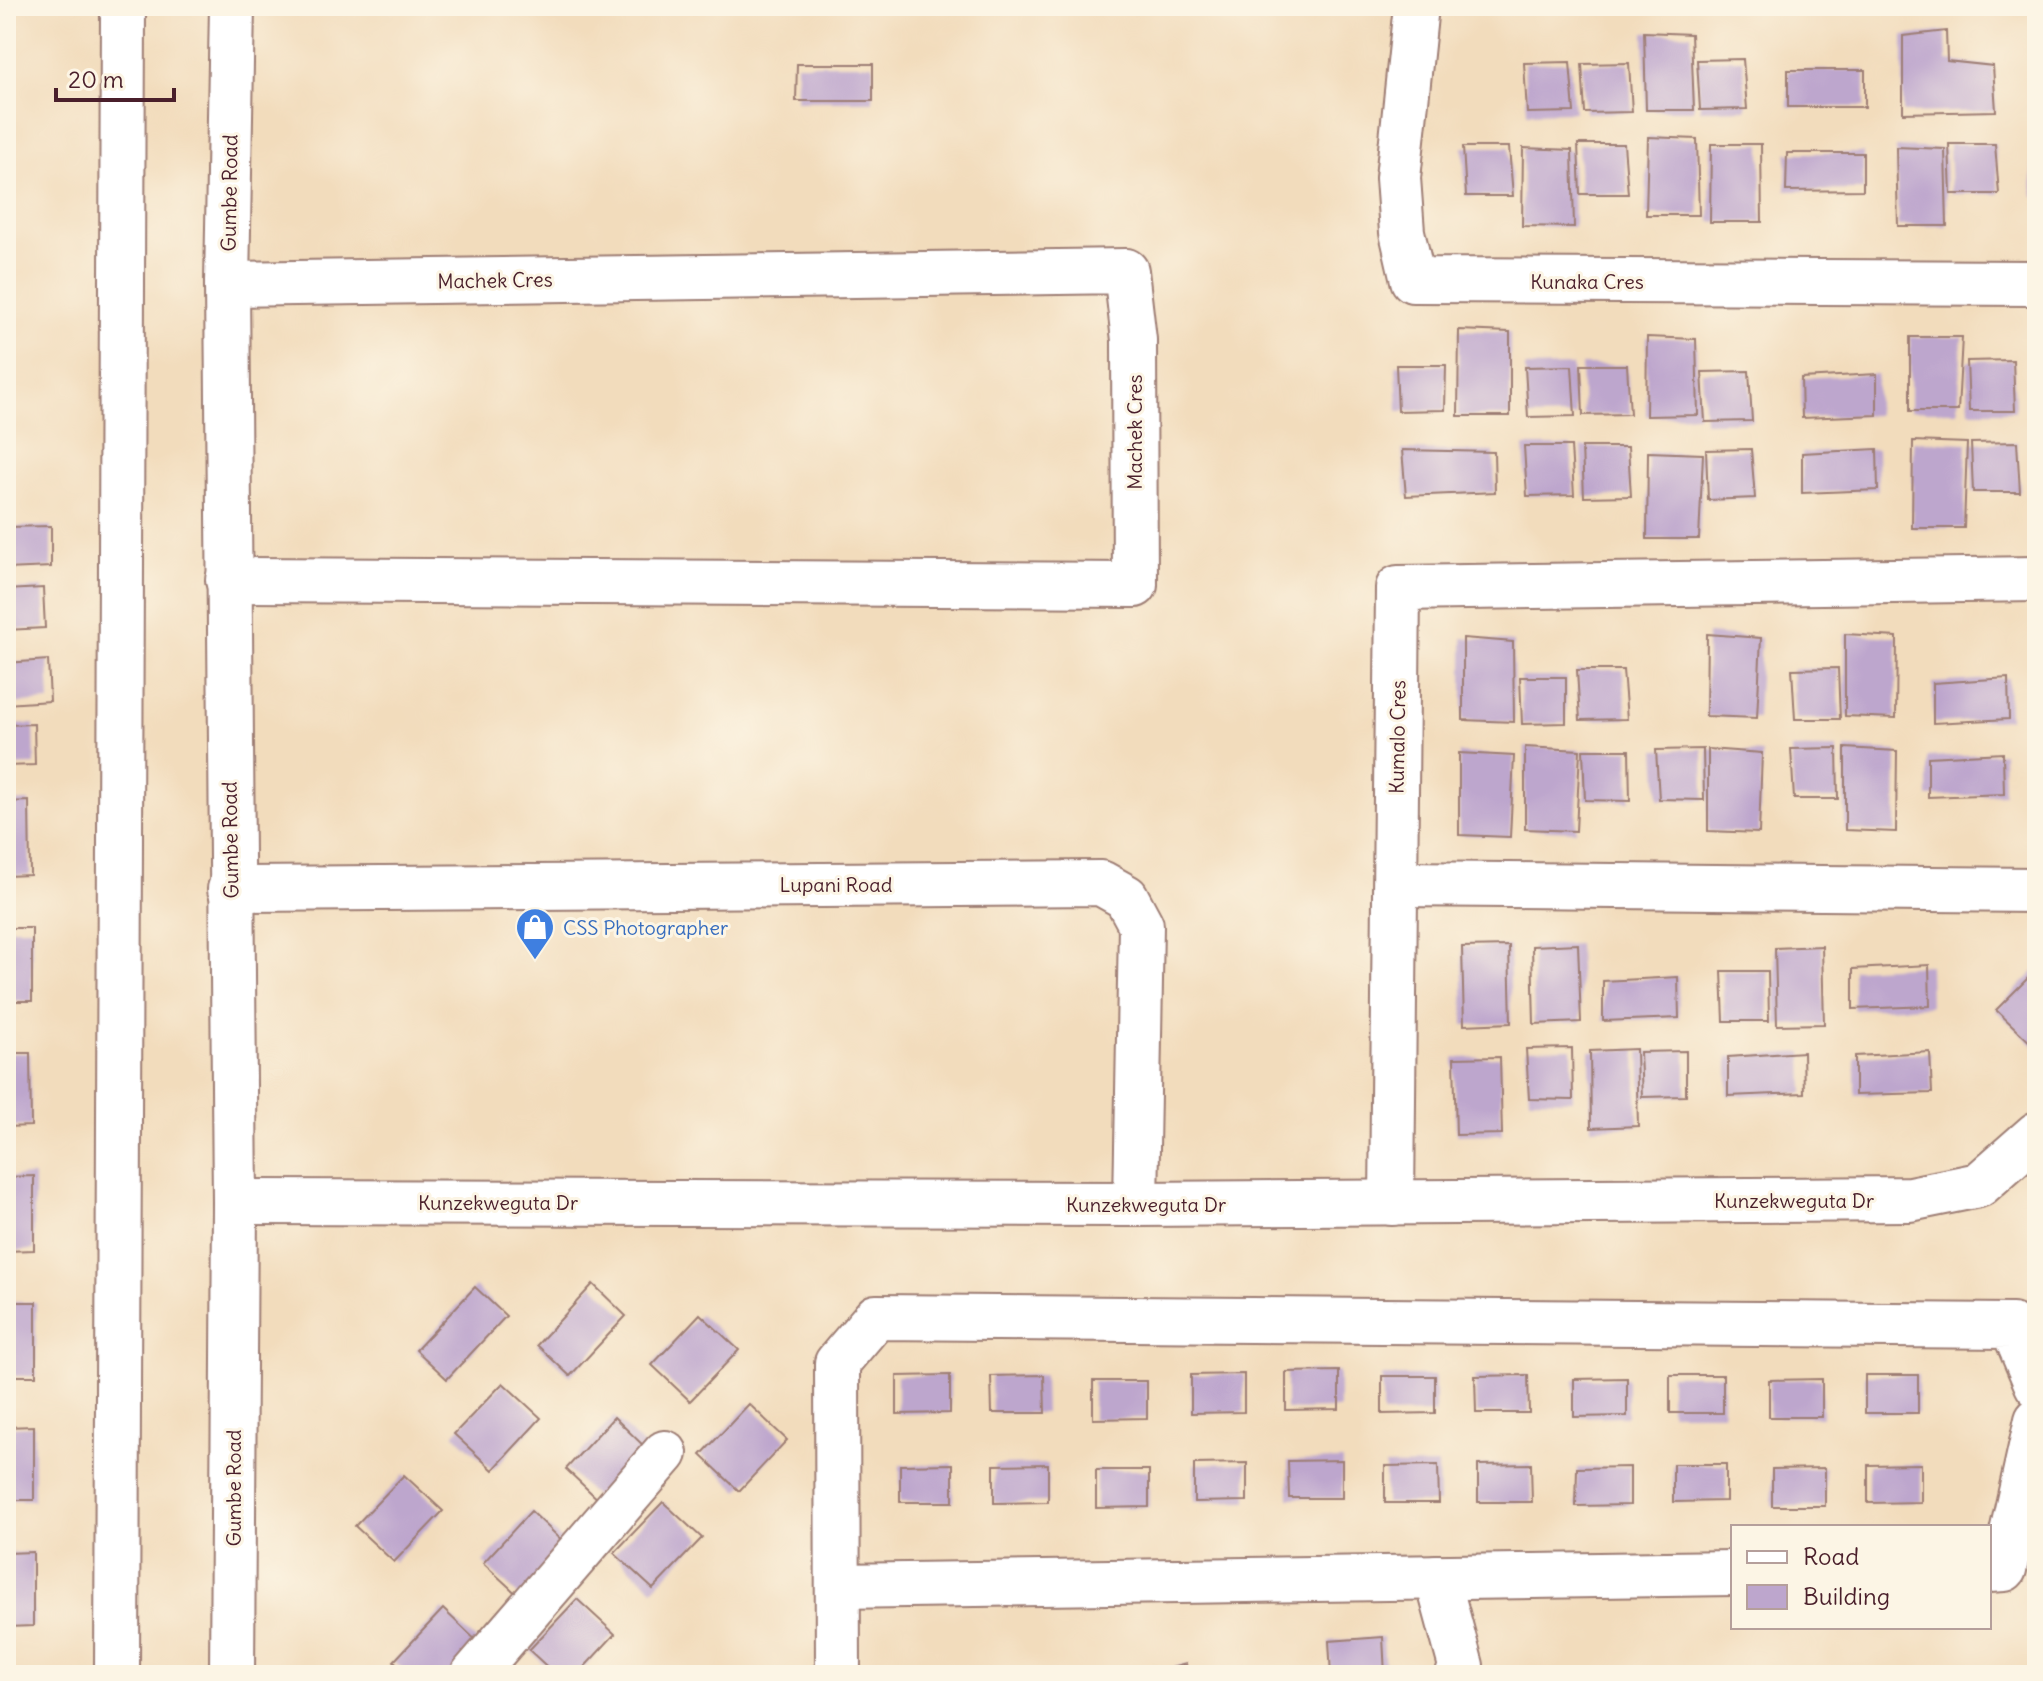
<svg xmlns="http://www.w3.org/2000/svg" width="2043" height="1681" font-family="Delius,sans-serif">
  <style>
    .building { fill: #bda6cd }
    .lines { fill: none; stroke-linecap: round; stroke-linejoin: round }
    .minor-casing { stroke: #9e7e74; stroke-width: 48 }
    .minor { stroke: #fff; stroke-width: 44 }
    .labels { text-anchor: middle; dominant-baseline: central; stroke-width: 6; stroke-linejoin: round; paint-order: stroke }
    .street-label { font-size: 20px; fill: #4a1f2b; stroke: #fcf5e5 }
    .shop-label { font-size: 20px; fill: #366cbe; stroke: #fcf5e5; text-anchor: start }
  </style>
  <rect width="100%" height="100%" fill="#fcf5e5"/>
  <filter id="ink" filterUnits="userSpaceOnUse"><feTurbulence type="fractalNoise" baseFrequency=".0125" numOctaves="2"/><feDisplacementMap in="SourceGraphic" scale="16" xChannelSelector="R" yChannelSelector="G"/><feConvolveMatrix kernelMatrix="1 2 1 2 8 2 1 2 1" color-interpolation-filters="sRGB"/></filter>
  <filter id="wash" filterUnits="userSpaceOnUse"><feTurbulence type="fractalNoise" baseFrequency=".006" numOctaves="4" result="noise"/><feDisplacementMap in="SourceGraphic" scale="32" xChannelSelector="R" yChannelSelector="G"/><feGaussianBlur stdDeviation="1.8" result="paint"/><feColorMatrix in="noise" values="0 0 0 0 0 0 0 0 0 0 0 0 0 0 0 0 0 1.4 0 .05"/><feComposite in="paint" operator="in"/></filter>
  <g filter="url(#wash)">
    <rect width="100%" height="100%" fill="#f2dcbc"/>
    <g id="blocks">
      <g class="building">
        <path d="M1946 31 1947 61 1993 66 1996 111 1903 113V36Z"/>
        <path d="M1644 32 1691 34 1694 110H1646Z"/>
        <path d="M1743 59 1747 109 1700 110 1697 60Z"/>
        <path d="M1570 62 1574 112 1527 113 1524 63Z"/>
        <path d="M1629 63 1632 112 1585 113 1582 64Z"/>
        <path d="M797 64H873V101H796Z"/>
        <rect x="1788" y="70" width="77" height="37"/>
        <path d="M1648 137 1697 139 1699 215H1646Z"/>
        <path d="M1578 144H1624L1628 194H1580Z"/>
        <path d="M1711 144H1761L1762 222H1710Z"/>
        <path d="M1949 144H1995L1999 194H1951Z"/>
        <path d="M2031 146H2037V196H2033Z"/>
        <path d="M1463 147H1509L1513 196H1466Z"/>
        <path d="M1896 147 1945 149 1947 226H1898Z"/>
        <path d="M1523 148 1572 150 1574 227 1522 226Z"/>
        <path d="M1787 153H1863V190L1786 191Z"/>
        <path d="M1459 330 1510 332V416H1458Z"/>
        <path d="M1647 337 1696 339 1698 415 1646 416Z"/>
        <path d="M1910 337H1962L1958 411H1910Z"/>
        <path d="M2013 360 2015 411H1969L1967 361Z"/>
        <path d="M1396 365H1446L1445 410 1398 411Z"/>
        <path d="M1581 365H1627L1630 414 1583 415Z"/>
        <path d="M1572 366 1575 416 1528 417 1525 367Z"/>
        <path d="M1749 371 1752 421 1705 422 1702 372Z"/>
        <path d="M1877 374V415L1802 418 1801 378Z"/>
        <path d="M1913 441 1967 443 1964 528H1912Z"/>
        <path d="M2017 442 2020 492H1973L1971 443Z"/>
        <path d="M1524 446H1571L1574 495 1527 496Z"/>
        <path d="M1582 447H1628L1631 496 1584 497Z"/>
        <path d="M1751 449 1755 498 1708 500 1706 450Z"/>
        <path d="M1877 449 1878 490 1802 493V453Z"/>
        <path d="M1402 450 1494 452 1495 492 1406 496Z"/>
        <path d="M1648 452 1703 454 1699 539H1647Z"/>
        <path d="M51 526V567L6 569V527Z"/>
        <path d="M43 588 45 628 6 630V590Z"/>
        <path d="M1707 634 1761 638 1757 718 1706 716Z"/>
        <path d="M1845 634 1897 637 1896 718 1845 716Z"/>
        <path d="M1463 638 1513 642 1514 722 1463 720Z"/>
        <path d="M48 660 50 701 6 704V663Z"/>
        <path d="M1838 668 1840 719H1795L1792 669Z"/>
        <path d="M1577 670H1623L1627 719 1580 720Z"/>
        <path d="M1520 677H1566V723L1522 724Z"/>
        <path d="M2008 678 2009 719 1933 723V683Z"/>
        <path d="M34 724 35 765 6 766V725Z"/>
        <path d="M1525 747 1580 750 1576 831 1525 829Z"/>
        <path d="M1837 748 1838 799H1794L1791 749Z"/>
        <path d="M1845 748 1897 751 1896 832 1845 830Z"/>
        <path d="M1703 749 1704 800 1659 799 1656 750Z"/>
        <path d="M1708 749 1762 753 1759 833 1708 831Z"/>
        <path d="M1583 750H1629L1630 801 1585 800Z"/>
        <path d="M1459 753 1514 756 1510 837 1459 835Z"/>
        <path d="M2003 753 2004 794 1928 797V757Z"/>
        <path d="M29 801 30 875 6 876V802Z"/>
        <rect x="6" y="928" width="26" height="73"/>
        <path d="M1578 944 1581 1022 1534 1024 1532 946Z"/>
        <path d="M1509 946 1511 1023 1464 1025 1462 947Z"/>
        <path d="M1822 946 1824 1024 1777 1025 1775 948Z"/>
        <path d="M1929 965 1930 1006 1853 1009V969Z"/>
        <path d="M2037 969V1049L1996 1010Z"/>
        <path d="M1722 971H1768L1769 1021H1724Z"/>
        <path d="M1678 977 1679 1018 1603 1021V981Z"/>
        <path d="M1572 1048 1573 1100 1529 1099 1526 1049Z"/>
        <path d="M1636 1049 1638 1126 1591 1128 1590 1051Z"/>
        <path d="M1686 1051V1096L1642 1097 1640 1052Z"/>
        <path d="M1803 1052 1804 1093 1728 1096V1057Z"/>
        <path d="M1930 1052 1932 1093 1855 1095V1056Z"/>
        <path d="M6 1053H30L31 1126 6 1127Z"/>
        <path d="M1500 1057 1502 1134 1456 1135 1454 1058Z"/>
        <path d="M34 1176V1250L6 1251V1177Z"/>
        <path d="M593 1284 626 1316 570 1376 537 1345Z"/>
        <path d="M475 1287 506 1316 447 1379 416 1350Z"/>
        <rect x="6" y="1302" width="30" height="74"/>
        <path d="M700 1314 739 1350 690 1401 652 1365Z"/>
        <path d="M1339 1371V1409L1286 1410V1372Z"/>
        <path d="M1244 1374V1412L1191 1413V1375Z"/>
        <path d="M950 1375V1413L897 1414V1376Z"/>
        <path d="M1044 1375 1045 1413H992L991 1376Z"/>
        <path d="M1528 1375 1529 1413H1476L1475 1376Z"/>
        <rect x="1670" y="1375" width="53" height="38"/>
        <rect x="1865" y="1375" width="53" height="38"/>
        <path d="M1382 1376H1435V1413L1382 1414Z"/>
        <path d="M1627 1378V1416L1574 1417V1379Z"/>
        <path d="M1822 1379V1417H1769V1380Z"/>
        <path d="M1093 1381H1147V1418L1093 1419Z"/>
        <path d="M503 1383 541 1418 493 1470 454 1434Z"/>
        <path d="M749 1404 787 1440 739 1491 701 1455Z"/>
        <path d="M614 1417 652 1454 604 1505 566 1469Z"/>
        <path d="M34 1426V1500H6V1427Z"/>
        <path d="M1342 1460V1498H1289L1288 1461Z"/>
        <path d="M1247 1463V1501L1194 1502V1464Z"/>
        <path d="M953 1464V1502H900V1465Z"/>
        <path d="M1048 1464V1502L994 1503V1465Z"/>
        <path d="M1531 1464 1532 1502H1478V1465Z"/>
        <path d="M1673 1464H1726V1501L1673 1502Z"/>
        <path d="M1921 1464V1502L1868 1503V1465Z"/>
        <path d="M1438 1465 1439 1503H1385V1466Z"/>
        <path d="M1630 1467V1505L1576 1506 1577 1468Z"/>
        <path d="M1825 1468V1506H1772V1469Z"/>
        <path d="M1096 1470H1149V1507L1096 1508Z"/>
        <path d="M404 1475 443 1511 394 1562 355 1526Z"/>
        <path d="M663 1502 702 1538 653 1589 614 1553Z"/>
        <path d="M531 1511 570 1548 522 1599 483 1563Z"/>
        <path d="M33 1552V1626L6 1627V1553Z"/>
        <path d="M577 1599 615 1634 577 1675H556L529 1650Z"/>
        <path d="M443 1609 481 1645 453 1675H410L394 1661Z"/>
        <path d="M1383 1637 1385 1675H1331L1329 1641Z"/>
        <path d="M1186 1664 1189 1675H1149V1674Z"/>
      </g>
    </g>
  </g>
  <g filter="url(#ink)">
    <use href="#blocks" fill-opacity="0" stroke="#9e7e74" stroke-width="2"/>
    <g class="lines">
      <g class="minor-casing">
        <g id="minor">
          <path d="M232 6 227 284 235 1202 232 1675"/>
          <path d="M1416 6 1398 178 1402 232 1413 280 2037 283"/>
          <path d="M227 284 1126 271 1134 340 1135 585 228 580"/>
          <path d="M1396 884 2037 890"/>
          <path d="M230 889 1101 883 1126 897 1141 925 1136 1204"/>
          <path d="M235 1202 1136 1204 1910 1199 1979 1185 2037 1134"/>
          <path d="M1392 1203 1398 588 2037 579"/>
          <path d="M1989 1570 2004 1569 2037 1420"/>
          <path d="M1437 1577 1461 1666 1458 1675"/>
          <path d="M838 1586 1733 1573"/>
          <path d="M117 1675 123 6"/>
          <path d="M473 1675 665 1453"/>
          <path d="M838 1675 837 1363 876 1317 2012 1326 2037 1385"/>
        </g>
      </g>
      <use href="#minor" class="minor"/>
    </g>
  </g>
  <defs>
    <g id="shop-pin" transform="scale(2)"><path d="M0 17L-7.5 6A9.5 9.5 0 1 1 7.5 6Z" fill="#3f7fe0" stroke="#fcf5e5"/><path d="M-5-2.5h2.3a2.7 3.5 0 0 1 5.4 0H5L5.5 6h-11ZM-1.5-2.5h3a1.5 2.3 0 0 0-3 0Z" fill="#fff"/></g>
  </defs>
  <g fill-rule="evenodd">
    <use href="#shop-pin" x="535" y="927"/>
  </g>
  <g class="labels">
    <g class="street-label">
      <text transform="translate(229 193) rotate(-89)">Gumbe Road</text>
      <text transform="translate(495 280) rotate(-1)">Machek Cres</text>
      <text x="1587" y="281">Kunaka Cres</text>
      <text transform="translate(1134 432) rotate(-90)">Machek Cres</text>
      <text transform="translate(1397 737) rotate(-89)">Kumalo Cres</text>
      <text transform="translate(230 840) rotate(-91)">Gumbe Road</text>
      <text x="836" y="884">Lupani Road</text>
      <text x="1794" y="1200">Kunzekweguta Dr</text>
      <text x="498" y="1202">Kunzekweguta Dr</text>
      <text x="1146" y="1204">Kunzekweguta Dr</text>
      <text transform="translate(233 1488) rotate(-90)">Gumbe Road</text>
    </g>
    <g class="shop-label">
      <text x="563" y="927">CSS Photographer</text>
    </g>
  </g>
  <rect width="2043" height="1681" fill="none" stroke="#fcf5e5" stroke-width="32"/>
  <rect x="1731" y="1525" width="260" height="104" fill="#fcf5e5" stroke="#b59f9b" stroke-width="2"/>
  <rect x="1747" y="1551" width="40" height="12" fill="#ffffff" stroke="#b59f9b" stroke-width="2"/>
  <text x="1803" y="1565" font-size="24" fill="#4a1f2b">Road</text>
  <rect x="1747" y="1585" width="40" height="24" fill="#bda6cd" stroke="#b59f9b" stroke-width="2"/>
  <text x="1803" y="1605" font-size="24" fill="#4a1f2b">Building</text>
  <path d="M56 88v12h118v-12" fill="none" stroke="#4a1f2b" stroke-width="4"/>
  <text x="68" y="88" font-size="24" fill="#4a1f2b" stroke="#fcf5e5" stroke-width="6" paint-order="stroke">20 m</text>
</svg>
